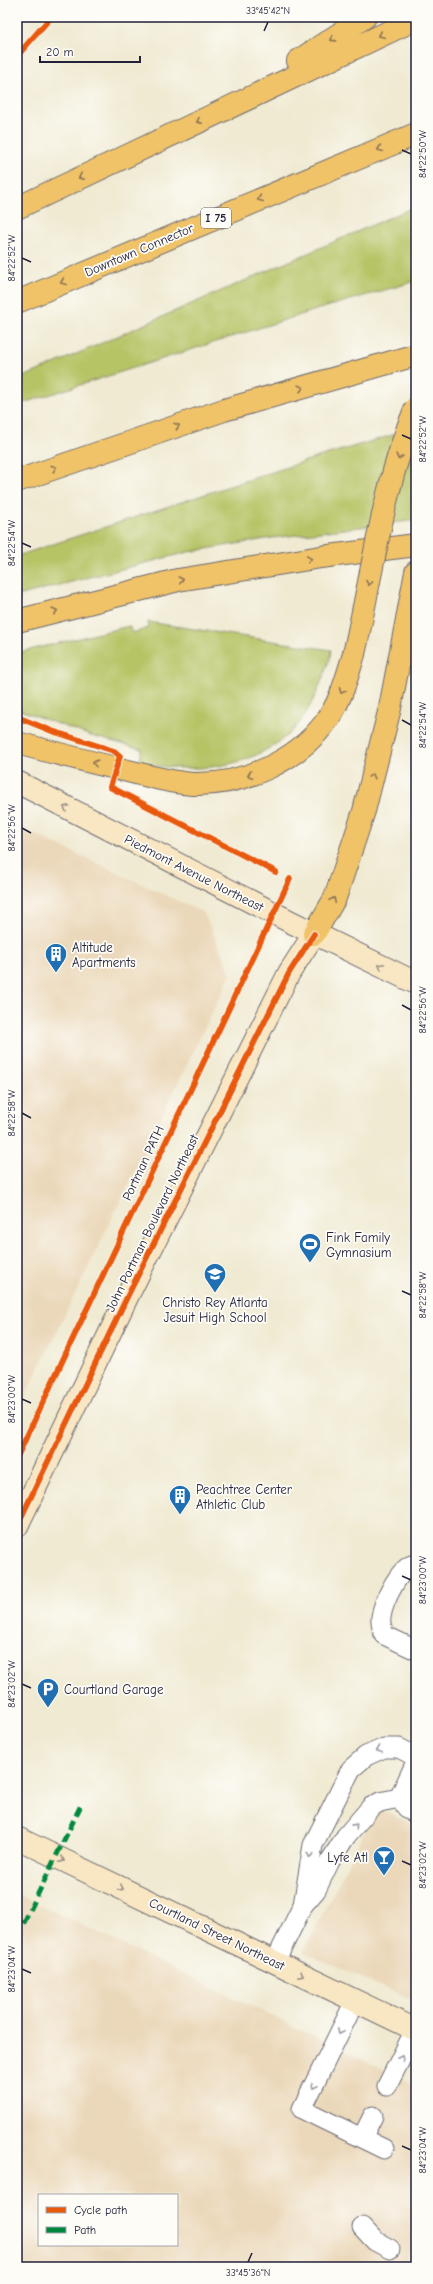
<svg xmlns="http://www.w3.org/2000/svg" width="433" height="2284" font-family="'Comic Neue',sans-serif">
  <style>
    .built { fill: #ebd8ba; fill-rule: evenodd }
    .green { fill: #b7c466; stroke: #6c7350 }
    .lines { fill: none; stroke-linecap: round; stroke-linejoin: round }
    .lane-casing { stroke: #6a6870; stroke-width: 21 }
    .secondary-casing { stroke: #6a6870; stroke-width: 24 }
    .highway-casing { stroke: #6a6870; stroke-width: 24 }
    .lane { stroke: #fff; stroke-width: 19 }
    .secondary { stroke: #f9e7c3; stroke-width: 22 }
    .highway { stroke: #f1c369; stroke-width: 22 }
    .highway-bridge-casing { stroke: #6a6870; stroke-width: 24; stroke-linecap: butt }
    .highway-bridge { stroke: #f1c369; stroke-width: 22 }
    .quiet { stroke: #00873e; stroke-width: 5; stroke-dasharray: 10 5; stroke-linecap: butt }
    .cycleway-casing { stroke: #fdfcf7; stroke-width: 8 }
    .cycleway { stroke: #e8590c; stroke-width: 6 }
    .oneway { stroke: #8a7252 }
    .oneway2 { stroke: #988e86 }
    .oneway3 { stroke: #9c9ca7 }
    .ticks { fill: none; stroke: #22223b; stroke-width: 1.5 }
    .labels { text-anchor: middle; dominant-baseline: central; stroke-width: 3.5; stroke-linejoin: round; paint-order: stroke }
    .shield { fill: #fdfcf7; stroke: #646373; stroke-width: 1 }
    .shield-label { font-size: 12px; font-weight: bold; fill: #22223b }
    .street-label { font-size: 13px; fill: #22223b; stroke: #fdfcf7 }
    .poi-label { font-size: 13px; fill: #22223b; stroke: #fdfcf7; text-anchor: start }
    .neatline { fill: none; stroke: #22223b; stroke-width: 1.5 }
    .ticks-label { font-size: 10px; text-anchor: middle; fill: #22223b }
  </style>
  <rect width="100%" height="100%" fill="#fdfcf7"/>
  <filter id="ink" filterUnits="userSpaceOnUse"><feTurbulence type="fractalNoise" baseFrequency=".025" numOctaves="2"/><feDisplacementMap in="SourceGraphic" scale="8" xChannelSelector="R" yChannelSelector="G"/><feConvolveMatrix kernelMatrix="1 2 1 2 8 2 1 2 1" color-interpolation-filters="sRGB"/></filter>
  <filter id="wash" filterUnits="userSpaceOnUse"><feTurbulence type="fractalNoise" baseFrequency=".012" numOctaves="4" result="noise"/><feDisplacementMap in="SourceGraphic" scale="16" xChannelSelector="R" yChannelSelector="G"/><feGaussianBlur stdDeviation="0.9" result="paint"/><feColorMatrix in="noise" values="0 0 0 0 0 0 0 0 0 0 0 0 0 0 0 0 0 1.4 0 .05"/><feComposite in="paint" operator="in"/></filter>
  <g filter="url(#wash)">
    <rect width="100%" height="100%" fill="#f0ead2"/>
    <g class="built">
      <path d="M17 826 204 913 231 974 17 1413Z"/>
      <path d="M377 1808 416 1826V2002L303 1952Z"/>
      <path d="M17 1894 416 2085V2240L403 2267H17ZM39 2195H177V2245H39Z"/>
    </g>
    <g class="green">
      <path d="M416 206V281L319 309 17 405V380Z"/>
      <path d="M416 428V520L272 538 188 552 17 596V556L315 458Z"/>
      <path d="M148 622 331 650 330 657C323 680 308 718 289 734 246 771 192 773 139 763L142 749 91 736 17 709V653L129 626 132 633 149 628Z"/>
    </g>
  </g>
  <g filter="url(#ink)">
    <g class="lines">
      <g class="lane-casing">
        <g id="lane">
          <path d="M416 1564C400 1564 383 1603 381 1617 380 1623 382 1629 384 1635L416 1650"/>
          <path d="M416 1762 399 1798 407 1808 416 1814"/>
          <path d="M303 1905 313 1845 351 1769 366 1756 384 1748H399L416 1757"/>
          <path d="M275 1962 303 1905 316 1890 330 1861 346 1836 371 1807 380 1802 399 1798"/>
          <path d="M355 2001 302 2109 384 2149"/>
          <path d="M387 2086 415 2030"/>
          <path d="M362 2138 373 2116"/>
          <path d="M362 2227 375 2241 390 2249"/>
        </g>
      </g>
      <g class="secondary-casing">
        <g id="secondary">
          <path d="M17 782 291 922 416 983"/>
          <path d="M17 1526 129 1293 289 973 314 934"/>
          <path d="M17 1838 416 2030"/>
        </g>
      </g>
      <g class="highway-casing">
        <g id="highway">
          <path d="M298 61 365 17"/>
          <path d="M17 208 416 19"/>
          <path d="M17 302 416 134"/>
          <path d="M17 481 224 410 416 355"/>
          <path d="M17 621 178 580 321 557 416 545"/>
          <path d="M17 743C55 753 94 763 132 772 153 777 176 784 198 784 245 784 296 761 325 723 340 704 347 677 354 654"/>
          <path d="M314 934 335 898 364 811 390 708 416 572"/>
        </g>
      </g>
      <use href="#lane" class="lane"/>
      <use href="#secondary" class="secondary"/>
      <use href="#highway" class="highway"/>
      <g class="highway-bridge-casing">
        <path id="highway-bridge" d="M354 654C373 571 383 486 416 407"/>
      </g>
      <use href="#highway-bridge" class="highway-bridge"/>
      <path class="quiet" d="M17 1937 82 1803"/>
      <g class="cycleway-casing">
        <g id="cycleway">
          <path d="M17 56 51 17"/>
          <path d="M17 717 52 731 114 751 120 756 110 787 276 872"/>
          <path d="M17 1457 290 879"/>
          <path d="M17 1526 129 1293 289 973 314 934"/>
        </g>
      </g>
      <use href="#cycleway" class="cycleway"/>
    </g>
    <defs><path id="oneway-chevron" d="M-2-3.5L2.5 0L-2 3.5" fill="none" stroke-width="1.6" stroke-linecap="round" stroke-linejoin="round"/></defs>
    <g class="oneway">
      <use href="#oneway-chevron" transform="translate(381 35) rotate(155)"/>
      <use href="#oneway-chevron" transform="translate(333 39) rotate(147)"/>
      <use href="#oneway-chevron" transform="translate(199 121) rotate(154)"/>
      <use href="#oneway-chevron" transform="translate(380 149) rotate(157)"/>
      <use href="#oneway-chevron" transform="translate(81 177) rotate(154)"/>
      <use href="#oneway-chevron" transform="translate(260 199) rotate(157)"/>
      <use href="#oneway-chevron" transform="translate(63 282) rotate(157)"/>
      <use href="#oneway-chevron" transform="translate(301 388) rotate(-16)"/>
      <use href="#oneway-chevron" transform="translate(177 426) rotate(-19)"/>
      <use href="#oneway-chevron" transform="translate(399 457) rotate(106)"/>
      <use href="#oneway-chevron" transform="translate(54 468) rotate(-19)"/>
      <use href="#oneway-chevron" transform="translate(309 559) rotate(-9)"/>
      <use href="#oneway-chevron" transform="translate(181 580) rotate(-11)"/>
      <use href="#oneway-chevron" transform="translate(369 583) rotate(100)"/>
      <use href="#oneway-chevron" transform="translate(55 611) rotate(-14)"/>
      <use href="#oneway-chevron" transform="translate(342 691) rotate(112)"/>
      <use href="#oneway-chevron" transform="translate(95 763) rotate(-166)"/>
      <use href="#oneway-chevron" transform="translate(250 775) rotate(160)"/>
      <use href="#oneway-chevron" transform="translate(372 776) rotate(-76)"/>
      <use href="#oneway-chevron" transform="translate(333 900) rotate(-65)"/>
    </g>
    <g class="oneway2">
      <use href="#oneway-chevron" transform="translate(66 808) rotate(-153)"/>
      <use href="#oneway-chevron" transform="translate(381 966) rotate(-154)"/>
      <use href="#oneway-chevron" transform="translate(62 1860) rotate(26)"/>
      <use href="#oneway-chevron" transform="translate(121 1888) rotate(26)"/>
      <use href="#oneway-chevron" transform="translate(301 1975) rotate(26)"/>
    </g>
    <g class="oneway3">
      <use href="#oneway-chevron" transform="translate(379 1750) rotate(160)"/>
      <use href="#oneway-chevron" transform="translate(355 1826) rotate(-48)"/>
      <use href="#oneway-chevron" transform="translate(310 1855) rotate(101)"/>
      <use href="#oneway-chevron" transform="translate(340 2032) rotate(115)"/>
      <use href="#oneway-chevron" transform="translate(401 2058) rotate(-64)"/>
      <use href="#oneway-chevron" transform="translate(314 2086) rotate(116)"/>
    </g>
  </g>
  <path class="ticks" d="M264 31 268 22M402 150 411 154M22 258 31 262M402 435 411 439M22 543 31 547M402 720 411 725M22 828 31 833M402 1005 411 1010M22 1113 31 1118M402 1291 411 1295M22 1399 31 1403M402 1576 411 1580M22 1684 31 1688M402 1861 411 1865M22 1969 31 1973M402 2146 411 2150M248 2262 252 2253"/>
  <defs>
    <g id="building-pin" transform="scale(1.15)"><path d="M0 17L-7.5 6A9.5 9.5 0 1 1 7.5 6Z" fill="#1f6fb2" stroke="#fdfcf7"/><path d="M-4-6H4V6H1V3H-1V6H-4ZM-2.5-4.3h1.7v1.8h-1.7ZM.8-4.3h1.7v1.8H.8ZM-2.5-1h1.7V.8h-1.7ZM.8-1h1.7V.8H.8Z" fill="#fff"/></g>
    <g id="stadium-pin" transform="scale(1.15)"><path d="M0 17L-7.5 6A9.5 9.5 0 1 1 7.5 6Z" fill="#1f6fb2" stroke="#fdfcf7"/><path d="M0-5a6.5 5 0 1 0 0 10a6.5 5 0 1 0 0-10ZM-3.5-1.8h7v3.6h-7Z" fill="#fff"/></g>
    <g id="school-pin" transform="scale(1.15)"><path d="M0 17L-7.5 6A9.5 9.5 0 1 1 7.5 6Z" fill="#1f6fb2" stroke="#fdfcf7"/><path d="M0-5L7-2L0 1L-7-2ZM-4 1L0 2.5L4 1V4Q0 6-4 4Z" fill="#fff"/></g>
    <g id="parking-pin" transform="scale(1.15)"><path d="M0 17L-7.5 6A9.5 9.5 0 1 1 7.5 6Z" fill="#1f6fb2" stroke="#fdfcf7"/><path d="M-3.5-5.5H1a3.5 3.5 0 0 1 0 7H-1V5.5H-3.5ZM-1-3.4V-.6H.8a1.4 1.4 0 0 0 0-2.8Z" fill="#fff"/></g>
    <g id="bar-pin" transform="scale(1.15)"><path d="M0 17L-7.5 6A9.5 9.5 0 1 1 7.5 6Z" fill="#1f6fb2" stroke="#fdfcf7"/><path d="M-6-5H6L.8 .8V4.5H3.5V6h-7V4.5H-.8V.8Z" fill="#fff"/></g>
  </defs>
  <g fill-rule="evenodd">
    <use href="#building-pin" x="56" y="954"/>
    <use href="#stadium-pin" x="310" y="1244"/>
    <use href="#school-pin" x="215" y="1274"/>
    <use href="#building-pin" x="180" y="1496"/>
    <use href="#parking-pin" x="48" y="1689"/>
    <use href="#bar-pin" x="384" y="1857"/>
  </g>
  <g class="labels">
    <rect class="shield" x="201" y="208" width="30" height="20" rx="3"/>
    <g class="shield-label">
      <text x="216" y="218">I 75</text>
    </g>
    <g class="street-label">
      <text transform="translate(139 250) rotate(-23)">Downtown Connector</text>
      <text transform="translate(194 873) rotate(27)">Piedmont Avenue Northeast</text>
      <text transform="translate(143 1163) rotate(-65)">Portman PATH</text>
      <text transform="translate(152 1223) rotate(-64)">John Portman Boulevard Northeast</text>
      <text transform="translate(217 1934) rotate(26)">Courtland Street Northeast</text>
    </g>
    <g class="poi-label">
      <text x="72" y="947">Altitude<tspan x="72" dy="15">Apartments</tspan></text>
      <text x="326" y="1237">Fink Family<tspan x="326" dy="15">Gymnasium</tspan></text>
      <text x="215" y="1302" text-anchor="middle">Christo Rey Atlanta<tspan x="215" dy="15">Jesuit High School</tspan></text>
      <text x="196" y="1489">Peachtree Center<tspan x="196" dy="15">Athletic Club</tspan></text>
      <text x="64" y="1689">Courtland Garage</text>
      <text x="368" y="1857" text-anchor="end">Lyfe Atl</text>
    </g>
  </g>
  <rect width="433" height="2284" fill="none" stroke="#fdfcf7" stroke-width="44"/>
  <rect x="38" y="2194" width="140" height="52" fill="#fdfcf7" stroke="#a5a5ac"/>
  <rect x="46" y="2207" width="20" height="6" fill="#e8590c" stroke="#a5a5ac"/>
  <text x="74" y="2214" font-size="12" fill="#22223b">Cycle path</text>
  <rect x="46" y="2227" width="20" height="6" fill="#00873e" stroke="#a5a5ac"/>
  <text x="74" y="2234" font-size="12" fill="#22223b">Path</text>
  <path d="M40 56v6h100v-6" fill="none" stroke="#22223b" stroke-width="2"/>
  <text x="46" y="56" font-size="12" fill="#22223b" stroke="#fdfcf7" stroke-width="3" paint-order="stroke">20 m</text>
  <rect x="22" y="22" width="389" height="2240" class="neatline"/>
  <g class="ticks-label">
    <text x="268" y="14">33°45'42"N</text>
    <text transform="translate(422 154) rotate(-90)" y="4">84°22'50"W</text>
    <text transform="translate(11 258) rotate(-90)" y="4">84°22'52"W</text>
    <text transform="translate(422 439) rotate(-90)" y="4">84°22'52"W</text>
    <text transform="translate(11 543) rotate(-90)" y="4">84°22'54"W</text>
    <text transform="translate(422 725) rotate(-90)" y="4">84°22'54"W</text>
    <text transform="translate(11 828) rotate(-90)" y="4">84°22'56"W</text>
    <text transform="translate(422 1010) rotate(-90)" y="4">84°22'56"W</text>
    <text transform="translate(11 1113) rotate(-90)" y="4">84°22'58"W</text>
    <text transform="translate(422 1295) rotate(-90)" y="4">84°22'58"W</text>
    <text transform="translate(11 1399) rotate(-90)" y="4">84°23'00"W</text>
    <text transform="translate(422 1580) rotate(-90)" y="4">84°23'00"W</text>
    <text transform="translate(11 1684) rotate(-90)" y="4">84°23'02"W</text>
    <text transform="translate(422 1865) rotate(-90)" y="4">84°23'02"W</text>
    <text transform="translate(11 1969) rotate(-90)" y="4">84°23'04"W</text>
    <text transform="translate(422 2150) rotate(-90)" y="4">84°23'04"W</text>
    <text x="248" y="2276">33°45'36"N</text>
  </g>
</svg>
